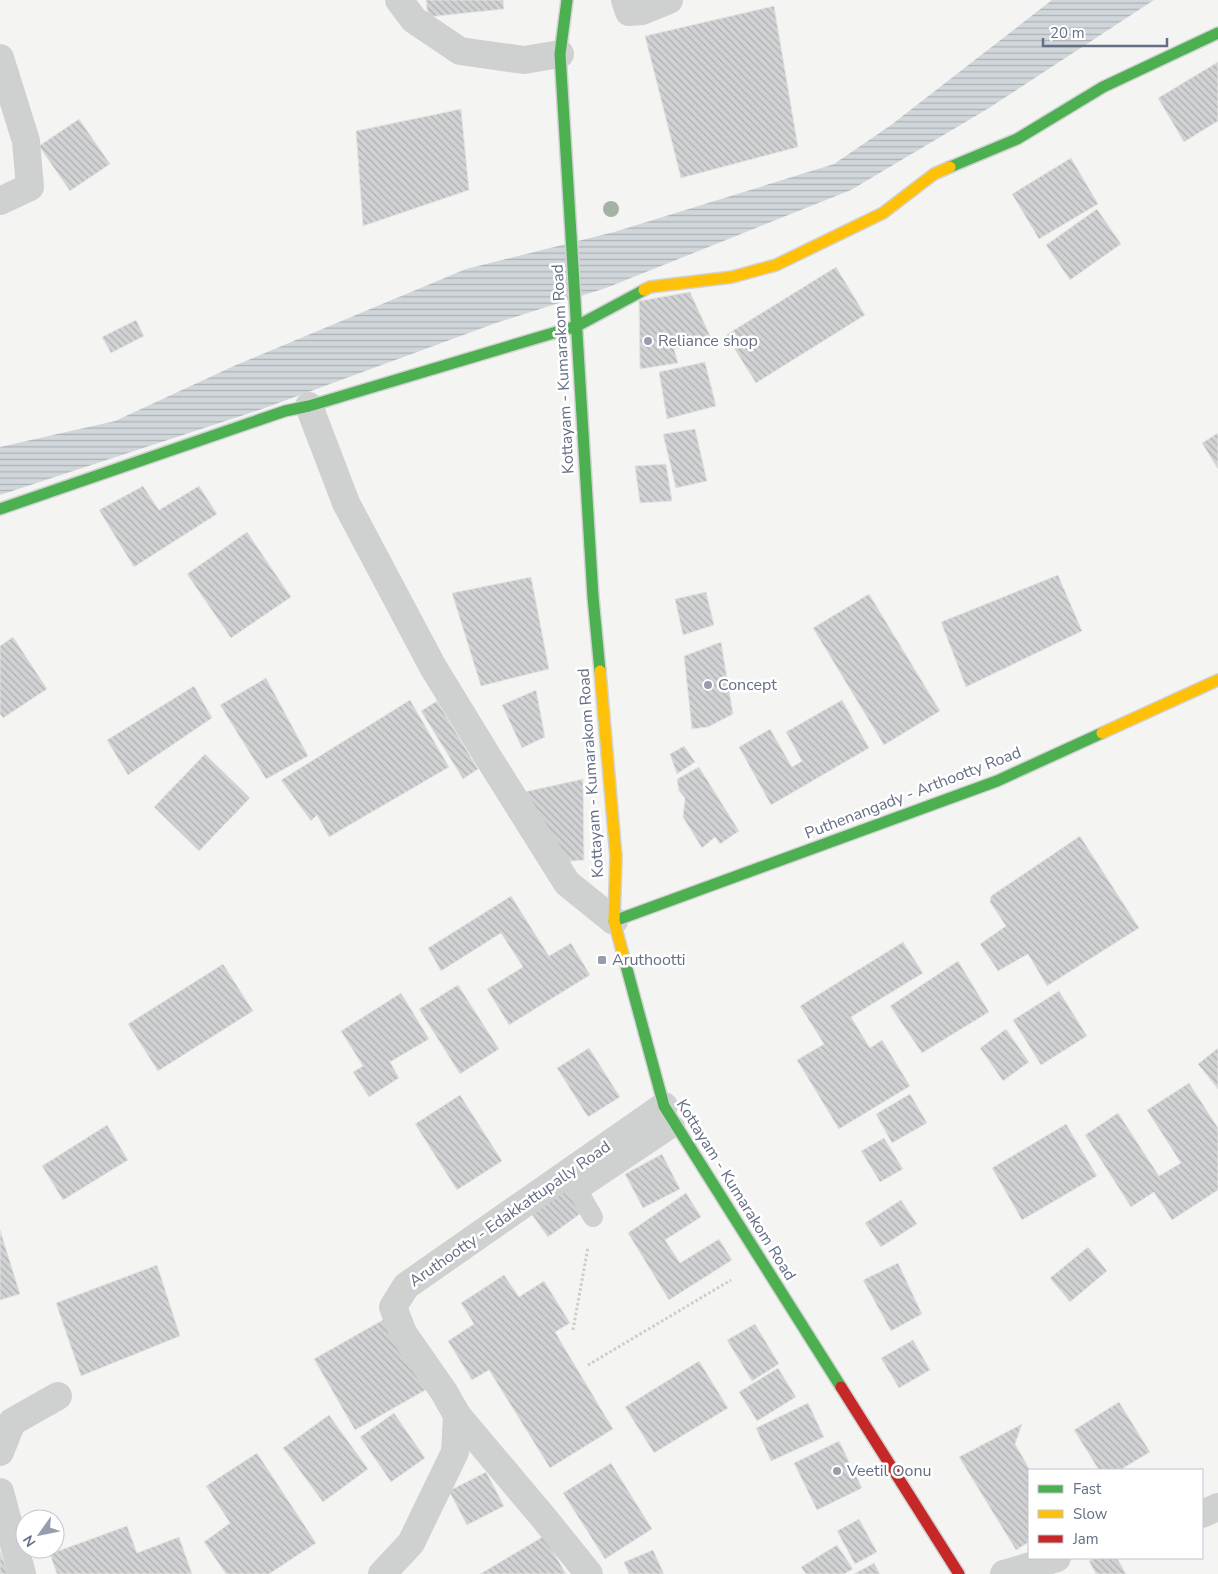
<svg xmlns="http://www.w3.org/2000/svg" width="1218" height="1574" font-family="'Nunito Sans',sans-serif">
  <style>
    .water { fill: url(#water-rules) }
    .building { fill: url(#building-back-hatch); stroke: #e4e4e3 }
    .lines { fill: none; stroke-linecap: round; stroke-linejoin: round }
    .fast-casing { stroke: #d1d2d3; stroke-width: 14 }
    .slow-casing { stroke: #d1d2d3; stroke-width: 14 }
    .jam-casing { stroke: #d1d2d3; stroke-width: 14 }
    .path { stroke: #cccccd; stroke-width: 3; stroke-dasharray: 2.5 2.5; stroke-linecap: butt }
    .lane { stroke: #cfd0d0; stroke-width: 20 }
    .street { stroke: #cfd0d0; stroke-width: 28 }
    .fast { stroke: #4caf50; stroke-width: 11 }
    .slow { stroke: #ffc107; stroke-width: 11 }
    .jam { stroke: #c62828; stroke-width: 11 }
    .tree { fill: #a4b2a4 }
    .poi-dot { fill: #969dac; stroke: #fff; stroke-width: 2 }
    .labels { text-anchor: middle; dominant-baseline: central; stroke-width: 5; stroke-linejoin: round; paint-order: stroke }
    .poi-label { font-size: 16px; fill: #646e85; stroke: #fff; text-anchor: start }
    .street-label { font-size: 16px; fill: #646e85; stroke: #fff }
  </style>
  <defs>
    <pattern id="water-rules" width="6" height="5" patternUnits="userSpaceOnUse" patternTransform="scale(1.25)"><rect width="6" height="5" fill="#d0d6da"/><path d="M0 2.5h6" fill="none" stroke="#acb2b6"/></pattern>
    <pattern id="building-back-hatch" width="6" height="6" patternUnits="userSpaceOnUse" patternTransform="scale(1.25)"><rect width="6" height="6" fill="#d1d2d3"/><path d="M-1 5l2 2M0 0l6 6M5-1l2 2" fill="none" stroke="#adafb1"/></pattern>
  </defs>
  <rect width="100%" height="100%" fill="#f4f5f3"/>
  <path class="water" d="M1052 0H1154L989 108 851 190 606 288 496 323 262 409 0 495V447L115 421 236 365 466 269 614 232 834 164 891 125Z"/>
  <g class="building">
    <path d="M426 0H503L504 9 428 17Z"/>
    <path d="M774 6 798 147 681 178 645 36Z"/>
    <path d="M1218 62V121L1184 142 1158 98Z"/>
    <path d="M461 109 469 190 363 226 356 131Z"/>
    <path d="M79 119 110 164 70 191 39 146Z"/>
    <path d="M1071 158 1098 204 1039 239 1012 194Z"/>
    <path d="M1097 209 1121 244 1070 280 1046 245Z"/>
    <path d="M836 267 865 315 756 383 726 335Z"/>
    <path d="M690 292 711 338 674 349 678 363 640 369 639 301Z"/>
    <path d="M136 320 144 336 111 353 102 337Z"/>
    <path d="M705 362 716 406 667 419 659 372Z"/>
    <path d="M695 429 707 481 676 488 663 434Z"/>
    <path d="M1218 433V469L1202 443Z"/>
    <path d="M666 464 672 501 640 503 635 466Z"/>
    <path d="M143 486 159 510 199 486 217 514 134 567 99 510Z"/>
    <path d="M247 532 291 597 231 638 187 574Z"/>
    <path d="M1058 575 1082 631 966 687 941 622Z"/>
    <path d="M531 577 549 669 481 686 452 593Z"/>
    <path d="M706 592 714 625 683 635 675 599Z"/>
    <path d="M869 594 940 711 884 745 813 628Z"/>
    <path d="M13 637 47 689 3 718 0 714V646Z"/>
    <path d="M721 642 733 714 708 727 692 729 684 656Z"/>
    <path d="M266 678 308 756 266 779 220 705Z"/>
    <path d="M194 686 212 718 128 775 107 740Z"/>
    <path d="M536 690 545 737 522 748 502 705Z"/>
    <path d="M410 700 449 767 329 837 317 815 311 821 281 780Z"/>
    <path d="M842 700 869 748 771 805 739 747 770 729 792 767 802 761 786 732Z"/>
    <path d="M437 701 478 769 463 779 421 711Z"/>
    <path d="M684 746 695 762 677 774 670 754Z"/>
    <path d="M205 754 250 798 199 851 154 807Z"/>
    <path d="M699 767 739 831 720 844 715 837 702 848 683 817 685 798 679 791 677 779Z"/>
    <path d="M583 779 584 860 562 862 524 792Z"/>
    <path d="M1080 836 1139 928 1047 986 1028 954 998 971 980 944 1006 926 990 902 991 896Z"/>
    <path d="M511 896 549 956 571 943 590 975 509 1025 487 989 523 967 501 933 441 971 428 948Z"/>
    <path d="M903 942 923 973 851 1017 870 1048 882 1040 910 1086 839 1129 797 1060 824 1044 800 1006Z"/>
    <path d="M958 961 989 1012 922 1053 890 1006Z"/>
    <path d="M223 964 253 1011 158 1071 128 1024Z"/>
    <path d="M458 985 499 1049 460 1074 419 1009Z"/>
    <path d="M1059 991 1087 1036 1041 1065 1013 1020Z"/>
    <path d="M401 993 429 1039 390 1062 399 1078 369 1097 353 1072 363 1066 341 1031Z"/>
    <path d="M1006 1029 1029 1062 1003 1081 980 1048Z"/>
    <path d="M589 1048 620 1097 588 1117 557 1068Z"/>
    <path d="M1218 1048V1089L1198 1064Z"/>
    <path d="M1189 1083 1218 1128V1190L1172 1220 1154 1192 1131 1207 1085 1135 1118 1113 1159 1176 1181 1163 1147 1110Z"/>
    <path d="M910 1094 927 1123 892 1143 876 1114Z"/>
    <path d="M460 1095 502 1161 457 1190 415 1124Z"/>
    <path d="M1066 1124 1097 1176 1022 1220 992 1168Z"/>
    <path d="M107 1125 128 1160 63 1200 42 1166Z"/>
    <path d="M884 1138 903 1169 880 1182 861 1151Z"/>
    <path d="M662 1154 680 1189 643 1208 625 1174Z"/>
    <path d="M568 1174 591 1206 548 1237 525 1205Z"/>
    <path d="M686 1193 701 1217 665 1240 680 1263 719 1239 732 1260 669 1300 628 1233Z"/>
    <path d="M901 1200 917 1224 881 1247 865 1223Z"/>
    <path d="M0 1230 20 1294 0 1300Z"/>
    <path d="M1088 1247 1107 1271 1070 1302 1050 1278Z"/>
    <path d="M898 1263 922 1314 891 1331 863 1280Z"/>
    <path d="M157 1265 180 1336 81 1376 56 1303Z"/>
    <path d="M504 1275 519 1297 544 1281 570 1323 555 1332 613 1429 550 1468 489 1370 472 1380 448 1341 474 1324 461 1303Z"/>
    <path d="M388 1317 429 1388 355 1430 314 1359Z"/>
    <path d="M755 1324 779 1364 752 1381 727 1340Z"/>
    <path d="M913 1340 930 1370 899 1388 881 1358Z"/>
    <path d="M699 1361 728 1408 654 1453 625 1407Z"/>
    <path d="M778 1368 796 1397 757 1421 739 1392Z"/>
    <path d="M1119 1402 1150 1452 1120 1470H1099L1074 1430Z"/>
    <path d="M808 1403 824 1437 771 1461 756 1428Z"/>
    <path d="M394 1413 425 1458 391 1482 360 1437Z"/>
    <path d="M329 1415 368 1469 323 1502 283 1448Z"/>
    <path d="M1022 1424 1015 1444 1030 1470 1029 1542 1016 1550 959 1457Z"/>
    <path d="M839 1441 862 1488 817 1510 794 1463Z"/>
    <path d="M257 1453 316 1543 269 1574H226L204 1542 230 1523 206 1486Z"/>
    <path d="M611 1463 652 1529 605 1559 563 1493Z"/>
    <path d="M486 1472 504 1506 467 1525 449 1491Z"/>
    <path d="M859 1519 877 1552 855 1564 837 1531Z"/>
    <path d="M127 1526 137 1553 179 1537 192 1574H57L50 1554Z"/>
    <path d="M544 1536 566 1574H480Z"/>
    <path d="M837 1545 853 1569 844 1574H806L801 1567Z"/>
    <path d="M0 1550 8 1574H0Z"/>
    <path d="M653 1550 664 1574H629L624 1562Z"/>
    <path d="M1096 1558H1117L1126 1574H1096L1089 1561Z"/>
    <path d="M874 1563 880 1574H854Z"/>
  </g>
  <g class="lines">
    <g class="fast-casing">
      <g id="fast">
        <path d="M567 0 560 54 593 597 600 671"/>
        <path d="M950 167 1017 139 1103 87 1218 33"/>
        <path d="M0 509 285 411 309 406 577 326 644 290"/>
        <path d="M614 921 997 781 1102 733"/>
        <path d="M624 958 664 1106 841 1387"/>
      </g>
    </g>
    <g class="slow-casing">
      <g id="slow">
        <path d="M644 290 650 287 732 277 776 265 883 213 934 174 950 167"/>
        <path d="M600 671 616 857 614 921 624 958"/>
        <path d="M1102 733 1218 680"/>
      </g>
    </g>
    <g class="jam-casing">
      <path id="jam" d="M841 1387 959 1574"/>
    </g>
    <g class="path">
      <path d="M573 1330 588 1247"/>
      <path d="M588 1365 731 1280"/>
    </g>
    <path class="lane" d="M593 1217 578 1191 675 1126"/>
    <g class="street">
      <path d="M399 0 414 20 460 51 524 60 560 54"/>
      <path d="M625 0 629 12 642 11 669 0"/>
      <path d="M0 58 26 141 30 187 0 201"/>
      <path d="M309 406 346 503 433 667 488 757 567 883 614 921"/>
      <path d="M457 1415 543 1517 589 1574"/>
      <path d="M0 1452 12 1422 58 1396"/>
      <path d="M0 1492 22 1574"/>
      <path d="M1202 1514 1218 1507"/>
      <path d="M382 1574 411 1543 455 1452 457 1415 444 1392 403 1333 393 1307 406 1286 664 1106"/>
      <path d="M1004 1574 1057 1558"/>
    </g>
    <use href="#fast" class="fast"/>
    <use href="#slow" class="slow"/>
    <use href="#jam" class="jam"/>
  </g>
  <circle class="tree" cx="611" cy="209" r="8"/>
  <g class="poi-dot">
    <circle cx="648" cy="341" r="5"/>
    <circle cx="708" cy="685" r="5"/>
    <rect x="597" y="955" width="10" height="10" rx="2.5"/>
    <circle cx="837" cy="1471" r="5"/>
  </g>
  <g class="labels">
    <g class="poi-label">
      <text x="658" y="341">Reliance shop</text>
      <text x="718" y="685">Concept</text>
      <text x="612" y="960">Aruthootti</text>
      <text x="847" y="1471">Veetil Oonu</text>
    </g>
    <g class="street-label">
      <text transform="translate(563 369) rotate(-93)">Kottayam - Kumarakom Road</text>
      <text transform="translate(591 773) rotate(-94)">Kottayam - Kumarakom Road</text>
      <text transform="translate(913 793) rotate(-21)">Puthenangady - Arthootty Road</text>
      <text transform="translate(736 1190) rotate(58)">Kottayam - Kumarakom Road</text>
      <text transform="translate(510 1214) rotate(-35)">Aruthootty - Edakkattupally Road</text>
    </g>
  </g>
  <rect x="1028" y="1469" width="175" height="90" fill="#ffffff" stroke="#c1c5ce"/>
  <rect x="1038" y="1485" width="25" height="8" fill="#4caf50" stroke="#c1c5ce"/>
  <text x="1073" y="1494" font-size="15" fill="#646e85">Fast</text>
  <rect x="1038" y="1510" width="25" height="8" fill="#ffc107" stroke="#c1c5ce"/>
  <text x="1073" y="1519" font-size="15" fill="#646e85">Slow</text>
  <rect x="1038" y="1535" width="25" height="8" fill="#c62828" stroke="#c1c5ce"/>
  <text x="1073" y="1544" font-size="15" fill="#646e85">Jam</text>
  <g transform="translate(40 1534) rotate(237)"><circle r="24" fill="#ffffff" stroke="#c1c5ce"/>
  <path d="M0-4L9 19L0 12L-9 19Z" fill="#969dac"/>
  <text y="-8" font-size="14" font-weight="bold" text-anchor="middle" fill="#646e85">N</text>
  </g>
  <path d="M1043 38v8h124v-8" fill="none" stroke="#646e85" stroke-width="2.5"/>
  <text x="1050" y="38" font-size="15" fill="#646e85" stroke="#ffffff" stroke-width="4" paint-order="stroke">20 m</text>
</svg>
